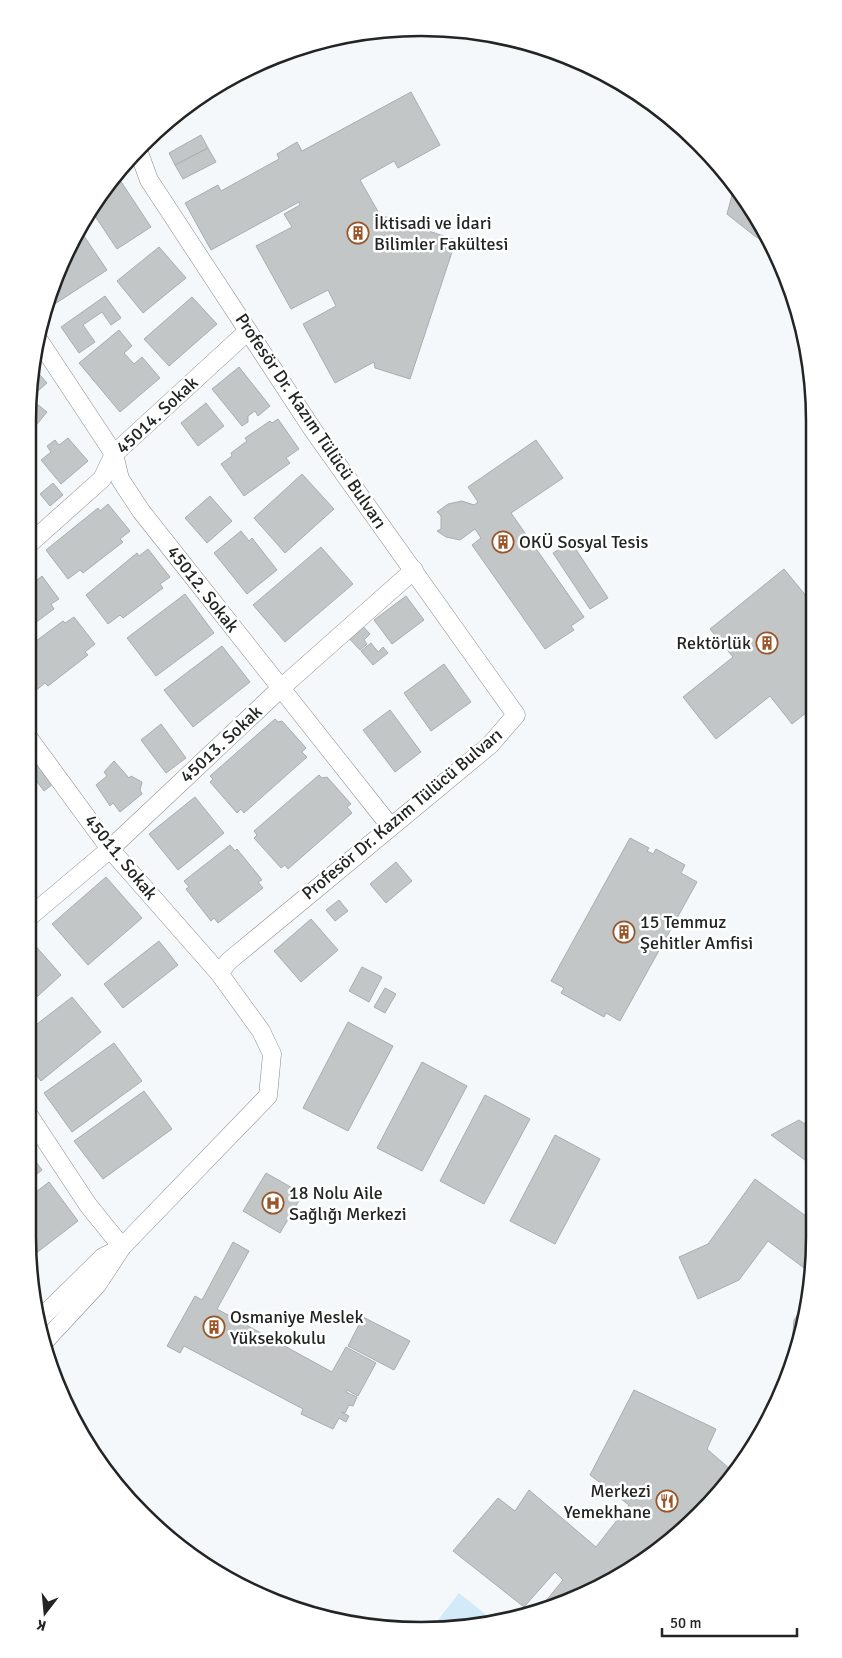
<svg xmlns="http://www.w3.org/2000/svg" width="842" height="1658" font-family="Signika,sans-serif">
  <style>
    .green { fill: #d3ebf8 }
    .building { fill: #c2c6c7; stroke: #aaadaf }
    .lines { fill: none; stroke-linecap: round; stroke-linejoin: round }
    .minor-casing { stroke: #888b8d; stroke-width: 19 }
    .minor { stroke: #fff; stroke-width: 18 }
    .labels { text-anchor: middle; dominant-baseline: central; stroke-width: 5; stroke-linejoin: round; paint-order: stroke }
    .poi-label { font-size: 18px; fill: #232525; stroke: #fff; text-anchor: start }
    .street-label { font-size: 18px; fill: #232525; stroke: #fff }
    .rim { fill: none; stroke: #232525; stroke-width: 2.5 }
  </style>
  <rect width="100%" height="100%" fill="#f4f8fa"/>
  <path class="green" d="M459 1593 494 1621 472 1627 434 1625Z"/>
  <g class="building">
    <path d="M411 92 440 145 398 168 394 161 360 180 380 215 456 240 410 379 375 368 374 362 335 383 303 324 336 306 328 290 291 309 256 246 292 227 284 214 300 205 299 202 211 250 185 203 218 185 221 191 279 159 277 154 297 142 302 151Z"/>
    <path d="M665 114 680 125 698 144 661 119Z"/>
    <path d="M201 135 208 148 175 165 169 153Z"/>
    <path d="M208 148 216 162 183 179 175 165Z"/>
    <path d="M116 174 151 227 117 249 91 210Z"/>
    <path d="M735 184 769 243 756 237 727 214Z"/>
    <path d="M84 236 107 270 47 309 45 307 68 247Z"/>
    <path d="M159 247 186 278 143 313 117 281Z"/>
    <path d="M105 296 121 318 111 325 102 312 83 325 95 342 79 353 61 327Z"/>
    <path d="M192 297 217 324 169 366 144 339Z"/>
    <path d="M119 330 132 346 124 353 134 364 142 357 160 378 120 412 79 363Z"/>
    <path d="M33 367 47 383 31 397 28 395Z"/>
    <path d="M239 367 270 406 258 416 255 411 248 416V422L242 426 212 389Z"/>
    <path d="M32 400 47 412 33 429 28 425V404Z"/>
    <path d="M206 403 224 426 198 446 181 423Z"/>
    <path d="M278 419 299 449 286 458 290 463 244 496 221 464 232 456 231 453 247 441 245 438 270 421 272 423Z"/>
    <path d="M68 438 88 461 61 484 41 460 51 452 47 446 55 440 59 445Z"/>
    <path d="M536 440 563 478 511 513 584 617 571 626 574 630 545 649 472 545 481 538 475 529 460 540 446 537 437 531 441 529V516L437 512 448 504 462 501 474 505 478 502 468 487Z"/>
    <path d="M302 474 334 509 285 553 254 518Z"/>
    <path d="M53 483 63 495 50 506 40 494Z"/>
    <path d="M210 496 232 521 207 543 185 518Z"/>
    <path d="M28 501 37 511 28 518Z"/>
    <path d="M108 504 130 531 120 539 123 542 83 573 80 570 68 579 46 550 98 508 100 511Z"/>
    <path d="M241 531 249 541 252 538 277 570 247 594 214 553Z"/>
    <path d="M571 542 608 598 590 609 553 553Z"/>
    <path d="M321 547 353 584 285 642 253 605Z"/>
    <path d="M148 549 170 577 160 584 163 588 123 618 120 615 108 624 86 595 137 553 139 556Z"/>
    <path d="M784 569 812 603V708L792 724 770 696 716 739 683 697 733 657 710 629Z"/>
    <path d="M42 576 59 599 51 604 54 609 28 628V579L32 584Z"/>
    <path d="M185 594 214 633 156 676 127 638Z"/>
    <path d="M406 596 424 620 392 644 374 620Z"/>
    <path d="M74 617 95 644 85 652 88 655 48 686 45 683 34 692 28 685V647L63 621 65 623Z"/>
    <path d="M358 621 370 634 364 640 367 644 360 650 344 633Z"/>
    <path d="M371 643 378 652 383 647 388 653 373 665 361 651Z"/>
    <path d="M222 646 250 682 193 727 164 690Z"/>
    <path d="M444 664 471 702 431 731 404 693Z"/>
    <path d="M390 710 421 752 395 772 363 730Z"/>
    <path d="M275 719 278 722 282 721 306 748 302 752 307 757 244 813 241 809 237 813 210 782 213 779 210 776Z"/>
    <path d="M161 724 186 758 166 773 141 740Z"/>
    <path d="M28 752 53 784 44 791 28 770Z"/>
    <path d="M114 761 129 778 131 776 142 782 140 790 142 794 120 812 113 803 110 806 96 785 107 776 104 772Z"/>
    <path d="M319 775 322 778 327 777 351 804 347 807 352 813 288 869 285 865 281 868 254 838 257 835 254 831Z"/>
    <path d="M195 797 224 833 178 870 149 834Z"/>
    <path d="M630 838 649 848 647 851 653 854 656 849 685 865 681 873 697 882 620 1021 606 1013 604 1017 561 993 564 988 551 981Z"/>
    <path d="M230 845 235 851 237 849 262 880 258 882 263 888 218 923 214 918 211 921 186 889 189 887 184 881Z"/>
    <path d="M396 862 412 881 386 903 370 884Z"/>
    <path d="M106 877 142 918 88 965 52 924Z"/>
    <path d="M339 900 348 911 335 921 326 910Z"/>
    <path d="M311 919 338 950 301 982 274 951Z"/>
    <path d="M159 941 178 965 123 1008 104 984Z"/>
    <path d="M32 942 61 975 28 1005V946Z"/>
    <path d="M362 967 382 977 369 1002 349 991Z"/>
    <path d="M385 988 396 994 385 1013 374 1007Z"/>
    <path d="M72 997 101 1032 41 1081 28 1064V1031Z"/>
    <path d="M348 1022 393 1046 348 1131 303 1108Z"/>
    <path d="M114 1043 142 1081 72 1132 44 1093Z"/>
    <path d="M422 1062 467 1086 422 1171 377 1148Z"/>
    <path d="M144 1091 172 1129 103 1179 74 1141Z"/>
    <path d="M485 1095 530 1119 484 1204 440 1181Z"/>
    <path d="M799 1120 805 1124 813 1120V1166L771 1135Z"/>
    <path d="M555 1135 600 1159 555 1244 510 1221Z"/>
    <path d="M28 1151 42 1170 28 1181Z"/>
    <path d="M266 1173 303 1194 280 1233 243 1211Z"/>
    <path d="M755 1179 814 1222 812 1274 768 1241 739 1280 698 1299 679 1257 708 1244Z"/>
    <path d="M49 1182 78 1221 31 1257 28 1237V1198Z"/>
    <path d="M233 1242 249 1251 217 1309 332 1372 346 1347 376 1363 358 1396 347 1390 346 1392 357 1397 353 1406 349 1405 345 1413 341 1412 349 1416 346 1422 339 1418 333 1429 301 1414 303 1409 184 1346 180 1353 167 1346 195 1296 202 1300Z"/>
    <path d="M807 1301 801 1339 790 1366 794 1320Z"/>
    <path d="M363 1317 410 1341 394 1370 348 1346Z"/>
    <path d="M634 1390 716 1429 707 1449 731 1470 699 1515 595 1590 548 1604 545 1602 563 1580 555 1572 524 1607 453 1551 498 1498 515 1511 529 1490 596 1547 629 1505 590 1475Z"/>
  </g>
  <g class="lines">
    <g class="minor-casing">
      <g id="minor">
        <path d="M38 339 114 454 120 479 141 511 390 826"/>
        <path d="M28 545 102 479 114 454 248 331"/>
        <path d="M28 737 110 849 219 973"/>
        <path d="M28 918 110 849 281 688 414 570"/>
        <path d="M28 1114 88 1205 122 1247"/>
        <path d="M41 1318 103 1257 117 1250"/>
        <path d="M45 1341 97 1285 122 1247 268 1096 272 1054 261 1031 219 973 229 961 490 745 516 715 313 430 149 180 138 150"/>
      </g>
    </g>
    <use href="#minor" class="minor"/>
  </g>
  <defs>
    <g id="building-ring" transform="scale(1.125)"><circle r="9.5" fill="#fff" stroke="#9a5528" stroke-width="1.5"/><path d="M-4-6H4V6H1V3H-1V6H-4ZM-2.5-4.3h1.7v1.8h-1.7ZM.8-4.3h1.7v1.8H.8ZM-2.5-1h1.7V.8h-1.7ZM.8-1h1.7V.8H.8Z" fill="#9a5528"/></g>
    <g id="hospital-ring" transform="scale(1.125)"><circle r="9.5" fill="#fff" stroke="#9a5528" stroke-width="1.5"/><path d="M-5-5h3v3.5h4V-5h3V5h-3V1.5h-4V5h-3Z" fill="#9a5528"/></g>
    <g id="restaurant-ring" transform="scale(1.125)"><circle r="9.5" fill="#fff" stroke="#9a5528" stroke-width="1.5"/><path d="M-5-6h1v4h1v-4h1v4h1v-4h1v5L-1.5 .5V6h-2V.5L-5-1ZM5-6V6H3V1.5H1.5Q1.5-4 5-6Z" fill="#9a5528"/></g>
  </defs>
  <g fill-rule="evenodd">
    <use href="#building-ring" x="358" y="233"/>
    <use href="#building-ring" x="503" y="542"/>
    <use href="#building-ring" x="767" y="643"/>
    <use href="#building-ring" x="624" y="932"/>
    <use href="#hospital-ring" x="273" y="1203"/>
    <use href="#building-ring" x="214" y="1327"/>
    <use href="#restaurant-ring" x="667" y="1501"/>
  </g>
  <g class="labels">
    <g class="poi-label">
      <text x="374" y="223">İktisadi ve İdari<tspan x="374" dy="21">Bilimler Fakültesi</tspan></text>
      <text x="519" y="542">OKÜ Sosyal Tesis</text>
      <text x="751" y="643" text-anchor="end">Rektörlük</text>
      <text x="640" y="922">15 Temmuz<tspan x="640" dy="21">Şehitler Amfisi</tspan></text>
      <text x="289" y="1193">18 Nolu Aile<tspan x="289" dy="21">Sağlığı Merkezi</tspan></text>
      <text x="230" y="1317">Osmaniye Meslek<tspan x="230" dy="21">Yüksekokulu</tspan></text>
      <text x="651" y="1491" text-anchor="end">Merkezi<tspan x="651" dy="21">Yemekhane</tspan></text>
    </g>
    <g class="street-label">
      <text transform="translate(157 415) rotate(-43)">45014. Sokak</text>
      <text transform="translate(311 421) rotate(56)">Profesör Dr. Kazım Tülücü Bulvarı</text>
      <text transform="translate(203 589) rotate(52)">45012. Sokak</text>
      <text transform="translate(221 744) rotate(-43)">45013. Sokak</text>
      <text transform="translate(402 814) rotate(-40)">Profesör Dr. Kazım Tülücü Bulvarı</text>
      <text transform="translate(121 857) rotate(51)">45011. Sokak</text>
    </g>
  </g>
  <path d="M0 0H842V1658H0ZM421 36H421A385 385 0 0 1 806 421V1237A385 385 0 0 1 421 1622H421A385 385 0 0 1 36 1237V421A385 385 0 0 1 421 36Z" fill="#fff" fill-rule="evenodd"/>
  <path class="rim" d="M421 36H421A385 385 0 0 1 806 421V1237A385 385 0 0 1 421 1622H421A385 385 0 0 1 36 1237V421A385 385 0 0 1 421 36Z"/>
  <g transform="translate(45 1613) rotate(196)" stroke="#ffffff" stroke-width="4" paint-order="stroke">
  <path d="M0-4L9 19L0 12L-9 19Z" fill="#232525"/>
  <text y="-8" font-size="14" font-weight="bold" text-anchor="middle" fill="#232525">K</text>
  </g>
  <path d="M662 1628v8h135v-8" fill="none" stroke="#232525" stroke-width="2.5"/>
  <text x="670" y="1628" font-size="15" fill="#232525" stroke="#ffffff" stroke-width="4" paint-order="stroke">50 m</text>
</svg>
